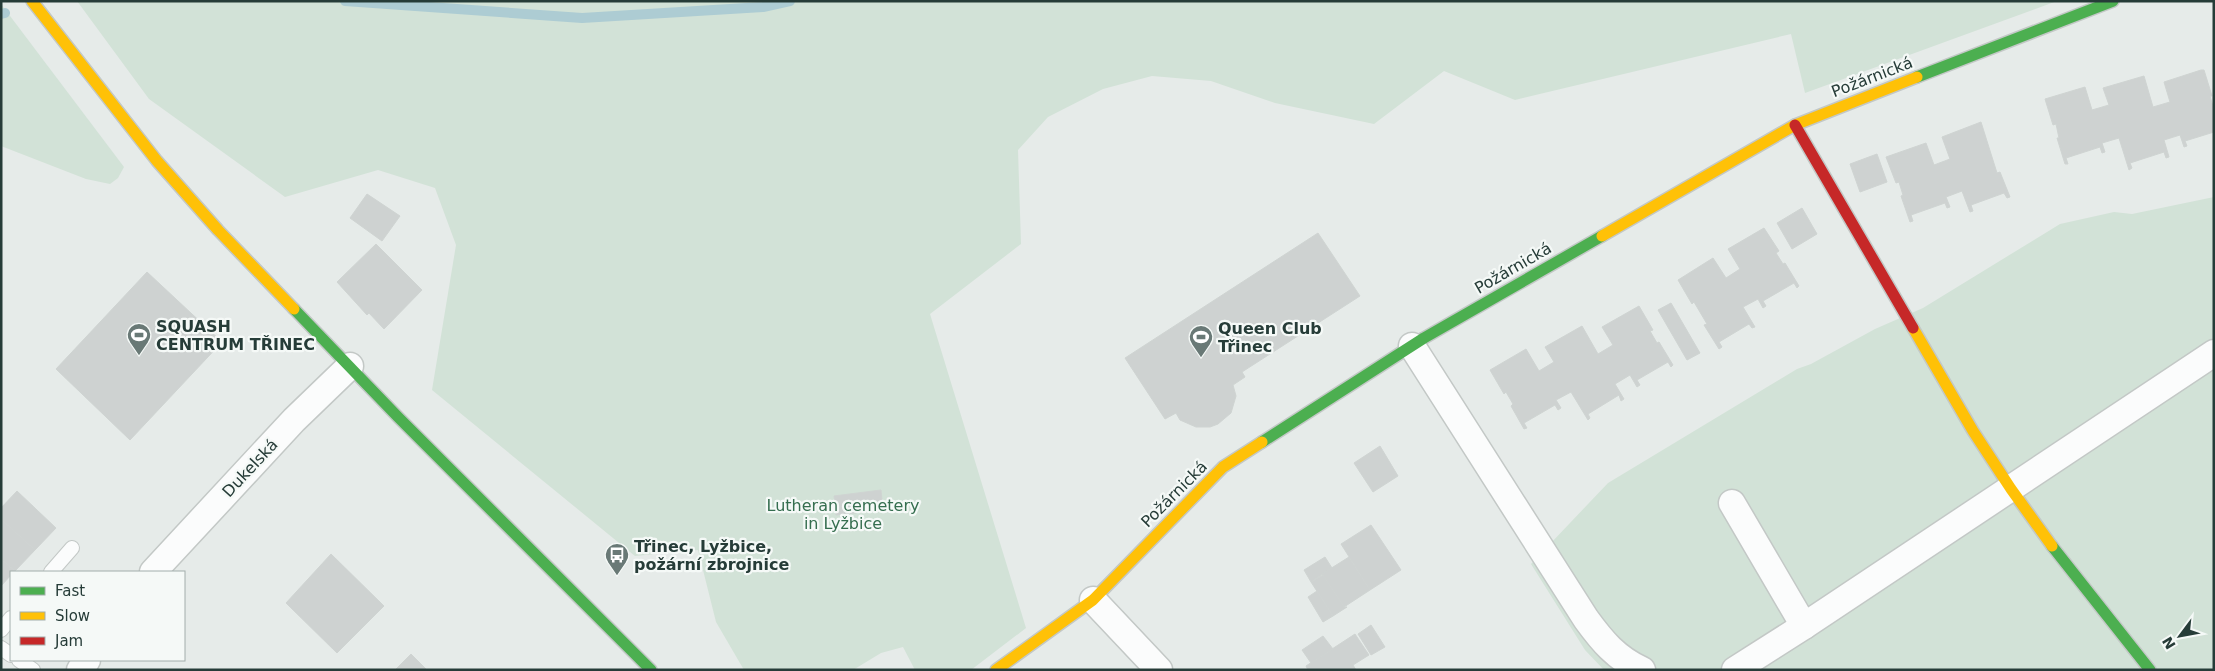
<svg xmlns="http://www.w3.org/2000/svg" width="2215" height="671" font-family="'DejaVu Sans',sans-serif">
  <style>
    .green { fill: #d2e2d7 }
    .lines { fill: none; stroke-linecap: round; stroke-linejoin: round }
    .stream { stroke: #adccd3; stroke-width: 10 }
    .building { fill: #ced2d1; stroke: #cfd4d2 }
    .lane-casing { stroke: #c3c8c6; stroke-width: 16 }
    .street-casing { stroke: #c3c8c6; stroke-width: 29 }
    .fast-casing { stroke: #c3c8c6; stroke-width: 14 }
    .slow-casing { stroke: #c3c8c6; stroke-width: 14 }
    .jam-casing { stroke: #c3c8c6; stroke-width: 14 }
    .lane { stroke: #fbfcfc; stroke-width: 14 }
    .street { stroke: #fbfcfc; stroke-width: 26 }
    .fast { stroke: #4caf50; stroke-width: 11 }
    .slow { stroke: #ffc107; stroke-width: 11 }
    .jam { stroke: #c62828; stroke-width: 11 }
    .labels { text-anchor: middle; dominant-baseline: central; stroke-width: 4.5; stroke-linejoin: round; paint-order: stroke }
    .street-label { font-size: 16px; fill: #263c38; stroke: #f5f9f7 }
    .poi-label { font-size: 16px; font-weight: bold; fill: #263c38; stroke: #f5f9f7; text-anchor: start }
    .park-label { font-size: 16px; fill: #356e4f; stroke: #f5f9f7 }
  </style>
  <rect width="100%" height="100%" fill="#e6ebe9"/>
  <g class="green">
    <path d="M77 1H2057L1805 93 1791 34 1515 100 1444 71 1374 124 1275 103 1211 81 1152 76 1103 89 1048 117 1018 150 1021 244 930 314 1026 628 971 670H915L903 647 881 653 853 670H744L716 622 698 550 635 556 432 390 456 245 435 188 378 170 285 197 149 99Z"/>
    <path d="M1 4 124 167 118 178 110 184 86 179 1 146Z"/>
    <path d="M2214 197V670H1604L1585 650 1531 564 1608 483 1797 369 1811 364 1875 329 1923 308 2060 224 2114 212 2132 214Z"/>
  </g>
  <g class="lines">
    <g class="stream">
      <path d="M345 1 582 18 763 7 790 1"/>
      <path d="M1 14 5 13"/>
    </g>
  </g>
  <g class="building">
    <path d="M2201 70H2204L2212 96H2210L2214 110V132L2185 141 2187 146 2184 147 2180 135 2164 140 2169 157 2166 158 2164 152 2130 163 2132 168 2129 170 2119 138 2102 143 2105 152 2102 153 2100 147 2066 158 2068 164H2065L2057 138H2059L2056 124 2053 125 2045 99 2085 87 2092 110 2109 105 2103 88 2144 76 2153 107 2170 102 2164 82Z"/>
    <path d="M1981 122 1997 173 2000 172 2010 197 2007 198 2004 193 1971 205 1973 211 1970 212 1962 191 1946 197 1950 207 1947 208 1945 203 1911 215 1913 221 1910 222 1901 196 1903 195 1899 182 1896 183 1886 157 1926 143 1934 165 1950 159 1942 137Z"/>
    <path d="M1877 154 1887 182 1860 192 1850 164Z"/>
    <path d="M367 194 400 216 382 241 350 218Z"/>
    <path d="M1802 208 1817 234 1792 249 1777 223Z"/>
    <path d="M1764 228 1779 251 1776 253 1783 264 1785 263 1799 286 1797 288 1794 283 1763 301 1766 306 1763 308 1758 299 1743 307 1755 327 1752 328 1749 324 1719 342 1722 347 1719 349 1704 325 1707 324 1694 302 1692 304 1678 280 1713 258 1726 278 1740 269 1728 249Z"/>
    <path d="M1318 233 1360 296 1242 372 1245 377 1233 385 1236 396 1231 413 1218 424 1210 427H1196L1180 420 1176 413 1165 419 1125 358Z"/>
    <path d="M376 244 422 290 384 329 369 313 367 315 337 282Z"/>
    <path d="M147 272 222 342 130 440 56 369Z"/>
    <path d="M1671 303 1700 353 1687 360 1658 310Z"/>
    <path d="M1639 306 1653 330 1650 331 1657 343 1659 342 1673 365 1671 367 1668 362 1637 380 1640 385 1637 387 1630 375 1615 384 1624 399 1621 401 1619 395 1588 414 1590 418 1588 420 1571 392 1556 400 1561 408 1558 410 1555 405 1524 423 1527 428 1524 429 1511 406 1513 404 1506 392 1504 394 1490 370 1526 349 1539 371 1554 362 1545 347 1582 326 1598 354 1613 345 1602 327Z"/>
    <path d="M1380 446 1398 476 1373 492 1354 463Z"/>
    <path d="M881 490 883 510 836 515 834 496Z"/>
    <path d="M17 491 56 528 35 550 1 519V508Z"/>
    <path d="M1 519 35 550 15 571 1 559Z"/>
    <path d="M1371 525 1401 570 1370 590 1341 544Z"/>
    <path d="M331 554 384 606 337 653 286 603Z"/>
    <path d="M1325 557 1332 568 1311 582 1304 570Z"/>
    <path d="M1349 557 1370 590 1344 607 1322 574Z"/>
    <path d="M1 559 15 571 11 572V575L1 586Z"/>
    <path d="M1323 575 1344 607H1347L1333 616 1311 582Z"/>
    <path d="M1317 591 1333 616 1323 622 1308 597Z"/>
    <path d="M1371 625 1385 647 1371 655 1358 634Z"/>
    <path d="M1355 634 1369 655 1353 665 1356 670H1308L1306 666Z"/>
    <path d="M1323 636 1333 649 1311 663 1302 650Z"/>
    <path d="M411 654 427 670H395Z"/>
  </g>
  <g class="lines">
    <g class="lane-casing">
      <g id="lane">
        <path d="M51 572 72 548"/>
        <path d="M1 630 11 618"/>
        <path d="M1 648 11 655"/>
        <path d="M19 660 33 670"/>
      </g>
    </g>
    <g class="street-casing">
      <g id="street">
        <path d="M1412 346 1586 619C1602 641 1616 658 1642 670"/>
        <path d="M1732 503 1804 626"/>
        <path d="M153 572 294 420 350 366"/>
        <path d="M1093 600 1159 670"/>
        <path d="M80 670 87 660"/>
        <path d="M1735 670 1804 626 2214 353"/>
      </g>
    </g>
    <g class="fast-casing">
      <g id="fast">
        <path d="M1917 77 2113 1"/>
        <path d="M294 309 398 417 651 670"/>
        <path d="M1262 442 1424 338 1602 236"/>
        <path d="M2052 546 2150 670"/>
      </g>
    </g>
    <g class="slow-casing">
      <g id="slow">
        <path d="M32 1 157 161 218 230 294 309"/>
        <path d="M1602 236 1795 125 1917 77"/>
        <path d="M1913 328 1973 431 2011 489 2052 546"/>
        <path d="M996 670 1093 600 1223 467 1262 442"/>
      </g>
    </g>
    <g class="jam-casing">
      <path id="jam" d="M1795 125 1913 328"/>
    </g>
    <use href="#lane" class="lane"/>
    <use href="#street" class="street"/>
    <use href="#fast" class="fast"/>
    <use href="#slow" class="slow"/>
    <use href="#jam" class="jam"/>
  </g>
  <defs>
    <g id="stadium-pin" transform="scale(1.25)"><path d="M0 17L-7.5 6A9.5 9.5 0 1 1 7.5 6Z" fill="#697976" stroke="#f5f9f7"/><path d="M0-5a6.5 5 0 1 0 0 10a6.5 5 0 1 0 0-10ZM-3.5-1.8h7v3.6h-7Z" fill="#fff"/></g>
    <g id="bus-pin" transform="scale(1.25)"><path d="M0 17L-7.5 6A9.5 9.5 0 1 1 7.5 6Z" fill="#697976" stroke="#f5f9f7"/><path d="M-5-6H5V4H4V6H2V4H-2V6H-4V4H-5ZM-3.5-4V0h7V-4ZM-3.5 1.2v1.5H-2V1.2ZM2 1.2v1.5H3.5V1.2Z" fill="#fff"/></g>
  </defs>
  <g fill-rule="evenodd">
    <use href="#stadium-pin" x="139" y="335"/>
    <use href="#stadium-pin" x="1201" y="337"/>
    <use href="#bus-pin" x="617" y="555"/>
  </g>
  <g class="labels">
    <g class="street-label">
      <text transform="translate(1872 77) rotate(-21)">Požárnická</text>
      <text transform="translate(1513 268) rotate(-30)">Požárnická</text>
      <text transform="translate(250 468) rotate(-47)">Dukelská</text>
      <text transform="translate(1174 494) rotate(-45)">Požárnická</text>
    </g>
    <g class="poi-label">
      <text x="156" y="326">SQUASH<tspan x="156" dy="18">CENTRUM TŘINEC</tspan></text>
      <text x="1218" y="328">Queen Club<tspan x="1218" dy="18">Třinec</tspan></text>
      <text x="634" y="546">Třinec, Lyžbice,<tspan x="634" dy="18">požární zbrojnice</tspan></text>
    </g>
    <g class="park-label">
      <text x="843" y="505">Lutheran cemetery<tspan x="843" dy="18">in Lyžbice</tspan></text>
    </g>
  </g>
  <rect width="2215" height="671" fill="none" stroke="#263c38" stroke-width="5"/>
  <rect x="10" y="571" width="175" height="90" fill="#f5f9f7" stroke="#a2adab"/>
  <rect x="20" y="587" width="25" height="8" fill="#4caf50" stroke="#a2adab"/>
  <text x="55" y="596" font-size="15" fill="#263c38">Fast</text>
  <rect x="20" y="612" width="25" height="8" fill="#ffc107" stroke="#a2adab"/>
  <text x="55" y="621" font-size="15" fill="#263c38">Slow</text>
  <rect x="20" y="637" width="25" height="8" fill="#c62828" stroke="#a2adab"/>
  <text x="55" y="646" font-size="15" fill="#263c38">Jam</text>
  <g transform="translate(2180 636) rotate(238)" stroke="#f5f9f7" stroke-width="4" paint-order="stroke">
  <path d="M0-4L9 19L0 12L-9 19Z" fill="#263c38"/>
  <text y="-8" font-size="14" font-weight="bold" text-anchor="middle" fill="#263c38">N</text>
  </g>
</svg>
